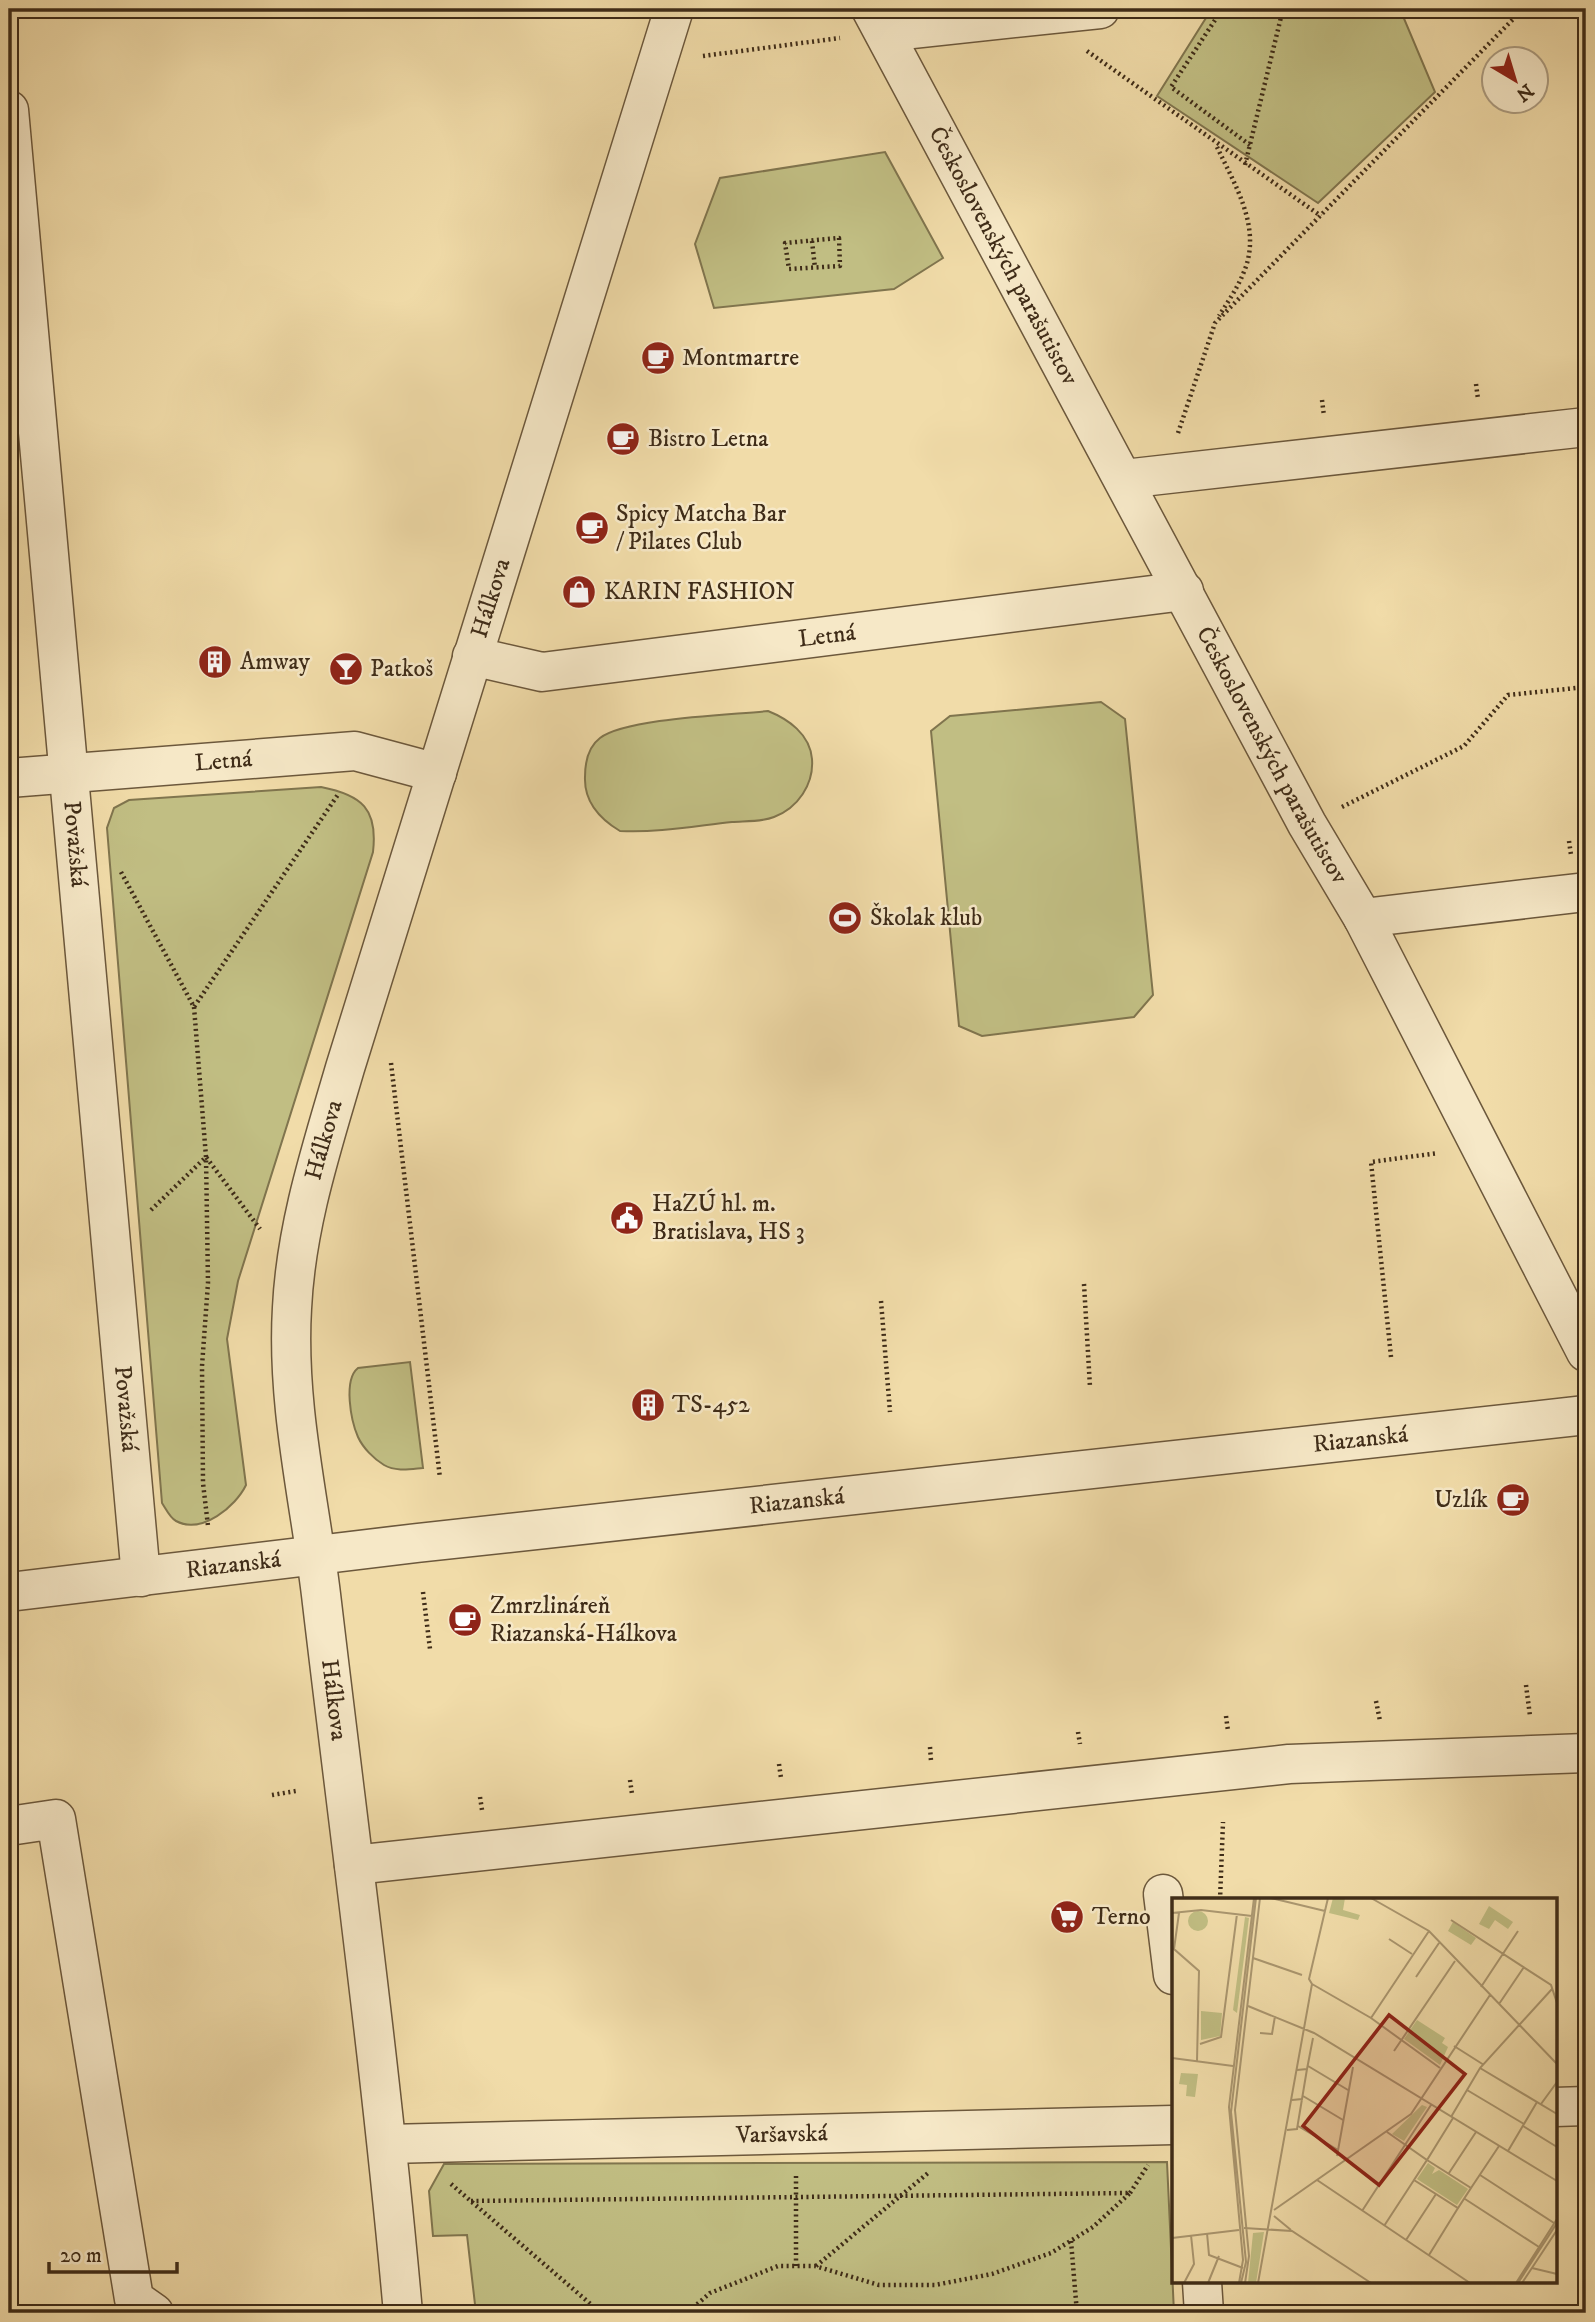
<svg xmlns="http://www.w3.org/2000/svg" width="1595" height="2322" font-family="'IM FELL DW Pica',serif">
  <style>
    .green { fill: #c1be83; stroke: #80754e; stroke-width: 2 }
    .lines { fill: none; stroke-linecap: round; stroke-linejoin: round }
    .minor-casing { stroke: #6c583c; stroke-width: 41 }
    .path { stroke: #3f2c18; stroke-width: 4.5; stroke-dasharray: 2 3.5; stroke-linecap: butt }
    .minor { stroke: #f6e8c7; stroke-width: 38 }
    .labels { text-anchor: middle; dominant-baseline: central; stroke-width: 5; stroke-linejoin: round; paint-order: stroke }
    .street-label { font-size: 24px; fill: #3f2c18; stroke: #f6e8c7 }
    .poi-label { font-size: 24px; fill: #3f2c18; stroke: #f6e8c7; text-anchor: start }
    .inset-road { fill: none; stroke: #aa966f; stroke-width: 2 }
    .view { fill: #8f2418; fill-opacity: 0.15; stroke: #8f2418; stroke-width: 3.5 }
    .inset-edge { fill: none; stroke: #3f2c18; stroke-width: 3.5 }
  </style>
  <rect width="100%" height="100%" fill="#f1dca9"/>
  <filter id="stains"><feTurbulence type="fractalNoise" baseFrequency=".00286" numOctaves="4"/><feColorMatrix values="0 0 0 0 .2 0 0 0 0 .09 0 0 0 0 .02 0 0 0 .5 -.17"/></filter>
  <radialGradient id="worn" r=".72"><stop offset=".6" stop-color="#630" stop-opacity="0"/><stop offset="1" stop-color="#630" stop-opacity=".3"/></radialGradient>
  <g class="green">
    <path d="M1221 9H1400L1435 92 1318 203 1157 96 1211 10Z"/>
    <path d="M885 152 943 258 894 289 714 308 695 244 720 178Z"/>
    <path d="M1101 702 1125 719 1153 995 1134 1017 982 1036 959 1026 931 731 950 716Z"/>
    <path d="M768 711C788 719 810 734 812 759 814 784 798 808 774 817 762 822 745 821 732 822 695 826 657 833 620 831 600 819 584 802 585 777 585 763 588 747 600 738 627 718 730 715 768 711Z"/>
    <path d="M321 787C362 795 378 809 373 852L238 1281 227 1339 246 1485C236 1506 202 1535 176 1521 170 1518 166 1509 162 1503L107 828 114 808 129 800Z"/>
    <path d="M410 1362 423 1468C411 1469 396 1472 384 1465 374 1459 363 1448 358 1437 351 1421 343 1380 358 1368Z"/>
    <path d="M1167 2162 1174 2313H476L467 2235 433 2236 429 2191 444 2164Z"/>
  </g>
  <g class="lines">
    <g class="minor-casing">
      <g id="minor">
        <path id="s1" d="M871 9 1307 824 1363 918 1586 1352"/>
        <path d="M884 32 1100 9"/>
        <path id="s2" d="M9 110 141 1577"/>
        <path d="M1124 479 1586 427"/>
        <path id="s3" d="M472 656 542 672 1184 591"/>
        <path id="s4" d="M9 778 355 751 437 773"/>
        <path d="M1363 918 1586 892"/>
        <path id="s5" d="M9 1592 417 1543 1586 1415"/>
        <path d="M9 1826 56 1819 134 2299 154 2313"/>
        <path d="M354 1865 1289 1764 1586 1753"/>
        <path d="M1163 1894 1173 1975"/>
        <path d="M1555 2107 1586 2106"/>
        <path id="s6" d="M388 2144 1173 2125"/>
        <path d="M1202 2282 1204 2313"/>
        <path id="s7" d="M403 2313C382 2076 350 1840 322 1603 311 1505 286 1408 292 1308 296 1225 322 1147 345 1068L674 9"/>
      </g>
    </g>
    <g class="path">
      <path d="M1087 51 1321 216"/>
      <path d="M703 56 840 38"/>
      <path d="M1250 145 1171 87 1219 14 1267 9"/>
      <path d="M1217 147C1236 187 1263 230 1243 274 1237 289 1227 303 1219 316"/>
      <path d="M1245 165 1283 9"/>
      <path d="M839 238 840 266 789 269 785 243Z"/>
      <path d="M812 241 815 268"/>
      <path d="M1476 384 1478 399"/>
      <path d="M1322 400 1324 416"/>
      <path d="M1178 433 1215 323 1523 9"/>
      <path d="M1342 807 1464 746 1508 695 1586 687"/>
      <path d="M1569 841 1571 855"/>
      <path d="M121 872 194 1007 339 793"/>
      <path d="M194 1007 206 1157 208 1283 202 1366 203 1483 208 1526"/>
      <path d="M391 1063 440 1478"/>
      <path d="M151 1210 206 1157 260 1229"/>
      <path d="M1084 1284 1090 1387"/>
      <path d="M881 1301 890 1412"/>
      <path d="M1391 1357 1371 1162 1438 1153"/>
      <path d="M423 1592 430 1649"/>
      <path d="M1526 1685 1530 1716"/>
      <path d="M1376 1701 1380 1721"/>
      <path d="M1226 1716 1228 1731"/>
      <path d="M1078 1732 1080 1744"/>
      <path d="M930 1747 931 1761"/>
      <path d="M779 1764 781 1778"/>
      <path d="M630 1780 632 1794"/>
      <path d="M272 1795 296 1791"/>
      <path d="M480 1797 482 1810"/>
      <path d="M1220 1900 1223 1822"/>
      <path d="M451 2184 601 2313"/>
      <path d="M1130 2193 1148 2165"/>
      <path d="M471 2201 1130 2193 1093 2227 1051 2253 992 2274 935 2285H879L815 2266H778L710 2293 687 2313"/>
      <path d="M1071 2241 1077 2313"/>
      <path d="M796 2266V2173"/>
      <path d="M816 2266 928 2173"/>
    </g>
    <use href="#minor" class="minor"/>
  </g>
  <defs>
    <g id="cafe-disc" transform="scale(1.75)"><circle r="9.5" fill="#8f2418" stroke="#f6e8c7"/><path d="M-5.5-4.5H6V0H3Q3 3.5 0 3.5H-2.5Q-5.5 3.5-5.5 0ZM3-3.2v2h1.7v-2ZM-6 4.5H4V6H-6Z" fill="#fff"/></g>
    <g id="shop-disc" transform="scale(1.75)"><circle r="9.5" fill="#8f2418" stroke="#f6e8c7"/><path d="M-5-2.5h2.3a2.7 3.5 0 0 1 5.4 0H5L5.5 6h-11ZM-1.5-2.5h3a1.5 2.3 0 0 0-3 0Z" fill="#fff"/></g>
    <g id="building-disc" transform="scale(1.75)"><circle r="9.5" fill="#8f2418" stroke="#f6e8c7"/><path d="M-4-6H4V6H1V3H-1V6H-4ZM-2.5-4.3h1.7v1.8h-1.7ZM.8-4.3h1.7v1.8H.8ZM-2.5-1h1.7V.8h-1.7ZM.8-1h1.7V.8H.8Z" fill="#fff"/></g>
    <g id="bar-disc" transform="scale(1.75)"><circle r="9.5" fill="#8f2418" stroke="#f6e8c7"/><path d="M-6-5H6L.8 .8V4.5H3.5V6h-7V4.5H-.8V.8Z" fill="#fff"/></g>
    <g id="stadium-disc" transform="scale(1.75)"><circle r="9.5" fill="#8f2418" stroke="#f6e8c7"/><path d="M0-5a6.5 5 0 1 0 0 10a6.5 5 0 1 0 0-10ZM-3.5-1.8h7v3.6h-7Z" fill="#fff"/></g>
    <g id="civic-disc" transform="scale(1.75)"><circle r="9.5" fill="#8f2418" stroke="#f6e8c7"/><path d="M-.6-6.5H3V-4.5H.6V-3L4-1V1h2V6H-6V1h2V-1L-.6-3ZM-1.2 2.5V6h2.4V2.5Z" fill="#fff"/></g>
    <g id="supermarket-disc" transform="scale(1.75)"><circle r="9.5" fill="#8f2418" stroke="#f6e8c7"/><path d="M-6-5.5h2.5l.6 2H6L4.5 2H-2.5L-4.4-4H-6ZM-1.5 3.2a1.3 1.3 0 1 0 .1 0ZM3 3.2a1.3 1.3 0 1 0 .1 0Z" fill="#fff"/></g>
  </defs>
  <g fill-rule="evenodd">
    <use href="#cafe-disc" x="658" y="358"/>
    <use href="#cafe-disc" x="623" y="439"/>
    <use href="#cafe-disc" x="592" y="528"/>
    <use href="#shop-disc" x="579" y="592"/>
    <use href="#building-disc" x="215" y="662"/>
    <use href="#bar-disc" x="346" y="669"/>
    <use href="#stadium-disc" x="845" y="918"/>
    <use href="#civic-disc" x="627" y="1218"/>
    <use href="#building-disc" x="648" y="1405"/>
    <use href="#cafe-disc" x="1513" y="1500"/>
    <use href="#cafe-disc" x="465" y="1620"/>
    <use href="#supermarket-disc" x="1067" y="1917"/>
  </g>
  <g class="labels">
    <g class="street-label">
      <text stroke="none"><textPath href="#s1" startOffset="280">Československých parašutistov</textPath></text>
      <text stroke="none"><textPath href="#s7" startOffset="1750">Hálkova</textPath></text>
      <text stroke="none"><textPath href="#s3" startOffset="359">Letná</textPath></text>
      <text stroke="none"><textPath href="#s1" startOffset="847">Československých parašutistov</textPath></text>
      <text stroke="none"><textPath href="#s4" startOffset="215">Letná</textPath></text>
      <text stroke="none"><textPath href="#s2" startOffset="737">Považská</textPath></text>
      <text stroke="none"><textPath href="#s7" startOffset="1183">Hálkova</textPath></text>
      <text stroke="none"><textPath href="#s2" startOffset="1304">Považská</textPath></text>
      <text stroke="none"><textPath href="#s5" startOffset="1360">Riazanská</textPath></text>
      <text stroke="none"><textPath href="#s5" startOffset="793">Riazanská</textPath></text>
      <text stroke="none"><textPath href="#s5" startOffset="226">Riazanská</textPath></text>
      <text transform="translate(334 1700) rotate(83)">Hálkova</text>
      <text stroke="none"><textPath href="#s6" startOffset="394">Varšavská</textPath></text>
    </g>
    <g class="poi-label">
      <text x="682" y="358">Montmartre</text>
      <text x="648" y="439">Bistro Letna</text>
      <text x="616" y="514">Spicy Matcha Bar<tspan x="616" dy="28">/ Pilates Club</tspan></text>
      <text x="604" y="592">KARIN FASHION</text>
      <text x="240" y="662">Amway</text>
      <text x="370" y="669">Patkoš</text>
      <text x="870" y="918">Školak klub</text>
      <text x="652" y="1204">HaZÚ hl. m.<tspan x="652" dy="28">Bratislava, HS 3</tspan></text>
      <text x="672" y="1405">TS-452</text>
      <text x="1488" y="1500" text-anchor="end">Uzlík</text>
      <text x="490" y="1606">Zmrzlináreň<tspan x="490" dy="28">Riazanská-Hálkova</tspan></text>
      <text x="1092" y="1917">Terno</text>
    </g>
  </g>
  <g transform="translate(1172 1898)">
    <rect width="385" height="385" fill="#f1dca9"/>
    <path d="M161 0H173L171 12 188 17 186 22 157 15ZM317 8 341 24 336 31 323 22 317 31 307 26ZM16 23a10 10 0 1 1 20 0a10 10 0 1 1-20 0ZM73 19 77 20 65 115 61 112ZM281 24 304 40 299 47 276 33ZM29 113 50 115 48 138 29 142ZM245 122 273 140 270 145 276 149 268 167 232 141ZM9 175 26 176 23 199 14 198 15 187 7 186ZM250 207 255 209 232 243 220 236ZM256 265 263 270 260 276 267 272 296 291 285 307 245 281ZM92 334 84 385H76L81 335Z" fill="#c1be83"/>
    <path class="inset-road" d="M99 0 153 13M199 0 257 33 385 166M0 15 29 12 80 18M7 15 2 51 27 73 25 163M279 22 379 87 385 105M217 41 240 56M81 60 130 77M244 79 267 45M140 86 199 120 268 170M309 89 346 33M327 106 352 69M76 108 142 135 385 283M199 120 257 33M88 135 100 136 103 118M28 146 49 139 65 16M282 148 312 167M222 153 283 63M0 160 61 168M136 168 176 192M308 170 385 216M125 172 135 171 141 140M295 192 352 226M131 198 171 222M120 202 130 201 135 171M369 206 385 184M279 219 308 170 380 91M126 228 166 252M351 228 385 249M115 232 125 231 130 201M215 234 255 262 281 220M336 253 365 204M165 258 181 169M255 262 299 290 286 310 242 282ZM277 275 304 234M308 277 382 325M145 282 298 385M299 290 327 248M293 301 367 349M102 312 239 216 318 97M190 313 259 207M102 318 119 332M212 328 242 282M72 330 120 333 199 385M35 335 37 357 71 370M0 340 67 332M234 342 264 296M257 357 286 310M360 370 385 376M12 385 22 366 19 337M36 385 47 358M67 385 71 362 57 209 82 0M69 385 74 364 59 214 84 0M73 385 77 358 63 212 88 0M86 385 140 86 137 81 156 0M344 385 385 321M346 385 385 325M350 385 385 332"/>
    <path class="view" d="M217 117 293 176 207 287 131 228Z"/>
    <rect width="385" height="385" class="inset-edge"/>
  </g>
  <rect width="1595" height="2322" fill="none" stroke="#f1dca9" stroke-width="35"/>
  <rect x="10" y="10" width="1574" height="2301" fill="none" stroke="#3f2c18" stroke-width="3.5"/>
  <rect x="18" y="18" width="1560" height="2287" fill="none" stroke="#3f2c18" stroke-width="2"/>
  <g transform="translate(1515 80) rotate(142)"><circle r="33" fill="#f6e8c7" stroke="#ad9d81" stroke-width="2"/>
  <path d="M0-5L12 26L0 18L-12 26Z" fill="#8f2418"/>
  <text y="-10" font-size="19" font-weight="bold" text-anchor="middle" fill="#3f2c18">N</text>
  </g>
  <path d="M49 2262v10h128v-10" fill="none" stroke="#3f2c18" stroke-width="3.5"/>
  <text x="60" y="2262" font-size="21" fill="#3f2c18" stroke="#f6e8c7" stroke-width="5" paint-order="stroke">20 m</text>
  <rect width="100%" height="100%" filter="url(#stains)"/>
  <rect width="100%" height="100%" fill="url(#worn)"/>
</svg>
